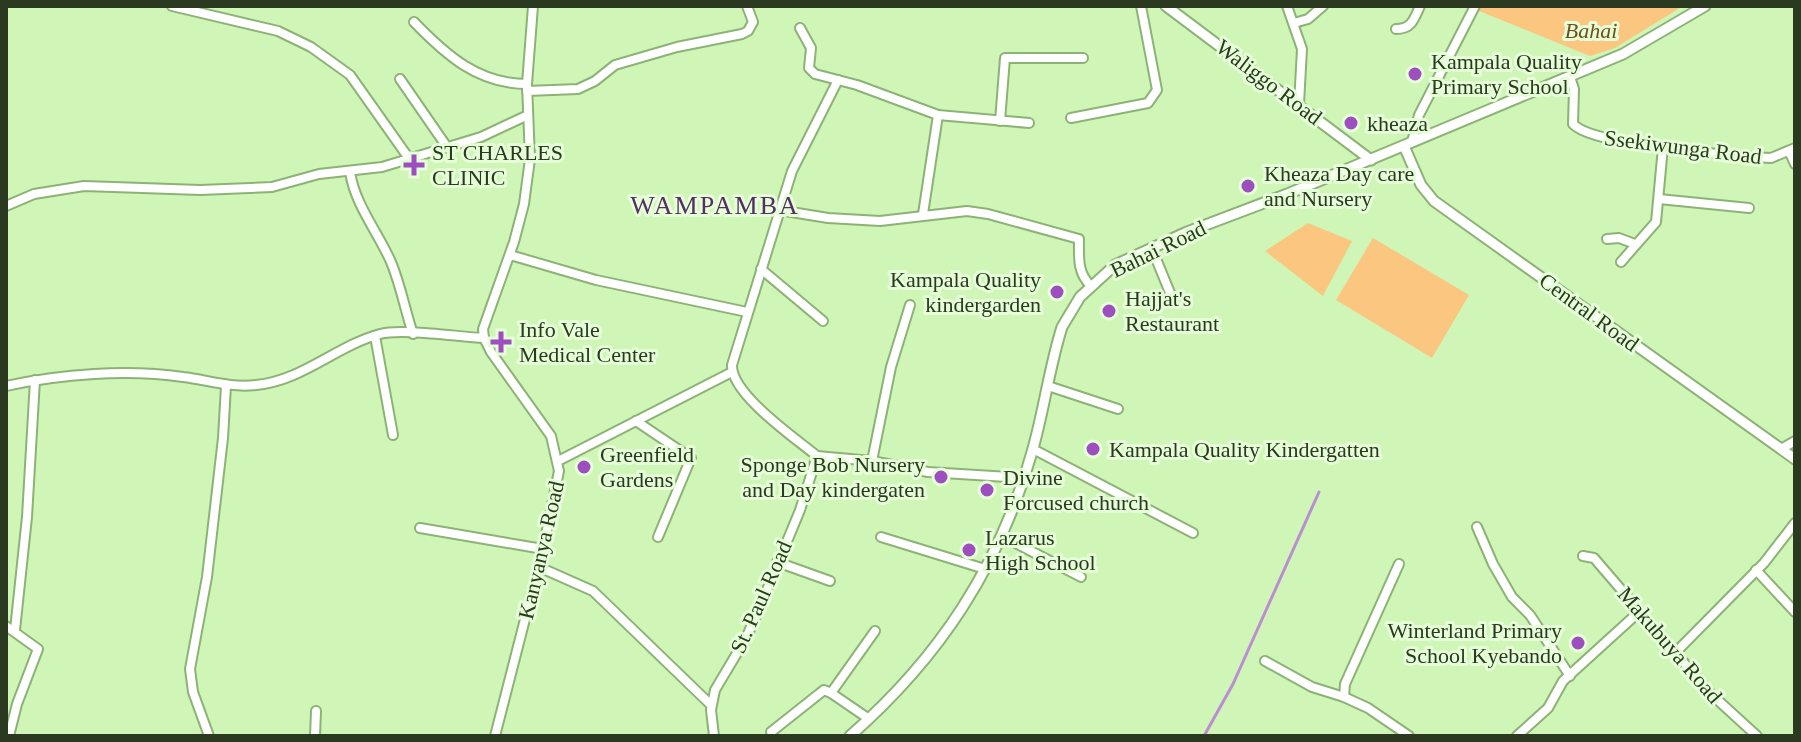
<svg xmlns="http://www.w3.org/2000/svg" width="1801" height="742" font-family="'Times New Roman',serif">
  <style>
    .green { fill: #fbc680 }
    .lines { fill: none; stroke-linecap: round; stroke-linejoin: round }
    .stream { stroke: #bb8ed1; stroke-width: 3 }
    .minor-casing { stroke: #8db276; stroke-width: 12 }
    .tertiary-casing { stroke: #8db276; stroke-width: 13 }
    .minor { stroke: #fff; stroke-width: 8 }
    .tertiary { stroke: #fff; stroke-width: 9 }
    .poi-dot { fill: #9d4fc0; stroke: #e6fed8; stroke-width: 3 }
    .labels { text-anchor: middle; dominant-baseline: central; stroke-width: 6; stroke-linejoin: round; paint-order: stroke }
    .park-label { font-size: 22px; font-style: italic; fill: #714f1a; stroke: #e6fed8 }
    .poi-label { font-size: 22px; fill: #2a3920; stroke: #e6fed8; text-anchor: start }
    .street-label { font-size: 22px; fill: #2a3920; stroke: #e6fed8 }
    .quarter-label { font-size: 26px; letter-spacing: 2px; fill: #542f66; stroke: #e6fed8 }
  </style>
  <rect width="100%" height="100%" fill="#cff6b7"/>
  <g class="green">
    <path d="M1481 6H1683L1615 48 1590 56 1479 11Z"/>
    <path d="M1308 223 1352 241 1323 296 1265 251Z"/>
    <path d="M1373 238 1469 295 1432 358 1336 300Z"/>
  </g>
  <g class="lines">
    <path class="stream" d="M1204 736 1233 684 1319 492"/>
    <g class="minor-casing">
      <g id="minor">
        <path d="M172 6 278 31 311 47 350 75 408 157"/>
        <path d="M1287 6 1302 49 1299 104"/>
        <path d="M414 22C446 55 478 84 527 84"/>
        <path d="M1294 23 1308 19 1323 6"/>
        <path d="M800 28 811 48 809 68 815 74 857 85 938 115 1029 123"/>
        <path d="M1396 29C1412 29 1414 19 1420 6"/>
        <path d="M1570 77 1574 89 1573 124C1592 145 1719 154 1752 157L1771 158 1795 148"/>
        <path d="M400 79 447 147"/>
        <path d="M527 91 578 89 595 81 615 65 677 47 742 34 748 31 753 22 747 6"/>
        <path d="M1071 118 1148 103 1157 90 1141 6"/>
        <path d="M1000 121 1005 58H1083"/>
        <path d="M1412 142 1419 115 1475 6"/>
        <path d="M1789 151 1795 164"/>
        <path d="M350 172C355 205 378 232 391 262 401 286 405 310 413 334"/>
        <path d="M1659 199 1749 208"/>
        <path d="M6 206 34 194 84 186 200 190 272 187 319 174 382 167 481 137 528 115"/>
        <path d="M779 210 828 218 880 221 967 211 988 214 1079 239C1079 257 1077 273 1091 286"/>
        <path d="M923 214 938 115"/>
        <path d="M1607 239 1619 238 1635 244"/>
        <path d="M1152 249 1173 300"/>
        <path d="M510 255 596 280 747 312"/>
        <path d="M1621 262 1656 222 1663 147"/>
        <path d="M761 269 823 321"/>
        <path d="M375 336 393 435"/>
        <path d="M6 386C61 374 127 369 183 377 208 380 230 388 256 385 302 381 336 346 380 334 401 328 459 337 484 338"/>
        <path d="M1048 386 1118 409"/>
        <path d="M636 421 691 458 658 537"/>
        <path d="M1033 449 1193 533"/>
        <path d="M1781 449 1795 441"/>
        <path d="M817 456C795 438 731 394 732 365L792 171 838 80"/>
        <path d="M817 456 872 461 928 472 1024 478"/>
        <path d="M558 461 732 372"/>
        <path d="M872 461 891 367 910 305"/>
        <path d="M1477 527 1493 564 1512 597 1530 615 1570 676"/>
        <path d="M420 528 543 549"/>
        <path d="M1002 536 1081 577"/>
        <path d="M881 537 985 569"/>
        <path d="M1583 556 1594 558 1710 693 1757 736"/>
        <path d="M777 562 830 581"/>
        <path d="M539 567 593 591 711 705"/>
        <path d="M1756 570 1795 612"/>
        <path d="M6 626 38 649 17 704 9 736"/>
        <path d="M15 630 27 517 35 380"/>
        <path d="M1676 652 1764 563 1795 523"/>
        <path d="M1265 661 1312 687 1344 697 1368 708 1409 736"/>
        <path d="M1344 697 1345 684 1399 564"/>
        <path d="M869 719 831 693 875 631"/>
        <path d="M771 732 824 690 831 693"/>
        <path d="M209 736 193 692 190 669 207 577 223 438 226 386"/>
        <path d="M315 736 316 711"/>
        <path d="M495 736 543 549 559 471 551 436 491 352 484 338 483 329 514 242 524 204 530 159 527 84 533 6"/>
        <path d="M714 736 711 710 715 690 746 638 757 614 800 510 817 456"/>
        <path d="M1517 736 1548 708 1563 681 1640 611"/>
      </g>
    </g>
    <g class="tertiary-casing">
      <g id="tertiary">
        <path d="M1166 6 1371 160"/>
        <path d="M1404 146 1421 185 1434 201 1795 459"/>
        <path d="M850 736C940 657 999 567 1032 452 1044 411 1049 368 1062 327L1080 297 1115 265 1187 232 1290 193 1623 54 1705 6"/>
      </g>
    </g>
    <use href="#minor" class="minor"/>
    <use href="#tertiary" class="tertiary"/>
  </g>
  <g class="poi-dot">
    <circle cx="1415" cy="74" r="8"/>
    <circle cx="1351" cy="123" r="8"/>
    <path d="M410 153h8v8h8v8h-8v8h-8v-8h-8v-8h8z"/>
    <circle cx="1248" cy="186" r="8"/>
    <circle cx="1057" cy="292" r="8"/>
    <circle cx="1109" cy="311" r="8"/>
    <path d="M497 330h8v8h8v8h-8v8h-8v-8h-8v-8h8z"/>
    <circle cx="1093" cy="449" r="8"/>
    <circle cx="584" cy="467" r="8"/>
    <circle cx="941" cy="477" r="8"/>
    <circle cx="987" cy="490" r="8"/>
    <circle cx="969" cy="550" r="8"/>
    <circle cx="1578" cy="643" r="8"/>
  </g>
  <g class="labels">
    <g class="park-label">
      <text x="1591" y="30">Bahai</text>
    </g>
    <g class="poi-label">
      <text x="1431" y="61">Kampala Quality<tspan x="1431" dy="25">Primary School</tspan></text>
      <text x="1367" y="123">kheaza</text>
      <text x="432" y="152">ST CHARLES<tspan x="432" dy="25">CLINIC</tspan></text>
      <text x="1264" y="173">Kheaza Day care<tspan x="1264" dy="25">and Nursery</tspan></text>
      <text x="1041" y="279" text-anchor="end">Kampala Quality<tspan x="1041" dy="25">kindergarden</tspan></text>
      <text x="1125" y="298">Hajjat's<tspan x="1125" dy="25">Restaurant</tspan></text>
      <text x="519" y="329">Info Vale<tspan x="519" dy="25">Medical Center</tspan></text>
      <text x="1109" y="449">Kampala Quality Kindergatten</text>
      <text x="600" y="454">Greenfield<tspan x="600" dy="25">Gardens</tspan></text>
      <text x="925" y="464" text-anchor="end">Sponge Bob Nursery<tspan x="925" dy="25">and Day kindergaten</tspan></text>
      <text x="1003" y="477">Divine<tspan x="1003" dy="25">Forcused church</tspan></text>
      <text x="985" y="537">Lazarus<tspan x="985" dy="25">High School</tspan></text>
      <text x="1562" y="630" text-anchor="end">Winterland Primary<tspan x="1562" dy="25">School Kyebando</tspan></text>
    </g>
    <g class="street-label">
      <text transform="translate(1269 82) rotate(37)">Waliggo Road</text>
      <text transform="translate(1683 147) rotate(7)">Ssekiwunga Road</text>
      <text transform="translate(1158 249) rotate(-26)">Bahai Road</text>
      <text transform="translate(1589 312) rotate(36)">Central Road</text>
      <text transform="translate(541 550) rotate(-77)">Kanyanya Road</text>
      <text transform="translate(761 597) rotate(-66)">St. Paul Road</text>
      <text transform="translate(1670 645) rotate(49)">Makubuya Road</text>
    </g>
    <g class="quarter-label">
      <text x="715" y="205">WAMPAMBA</text>
    </g>
  </g>
  <rect width="1801" height="742" fill="none" stroke="#2a3920" stroke-width="16"/>
</svg>
